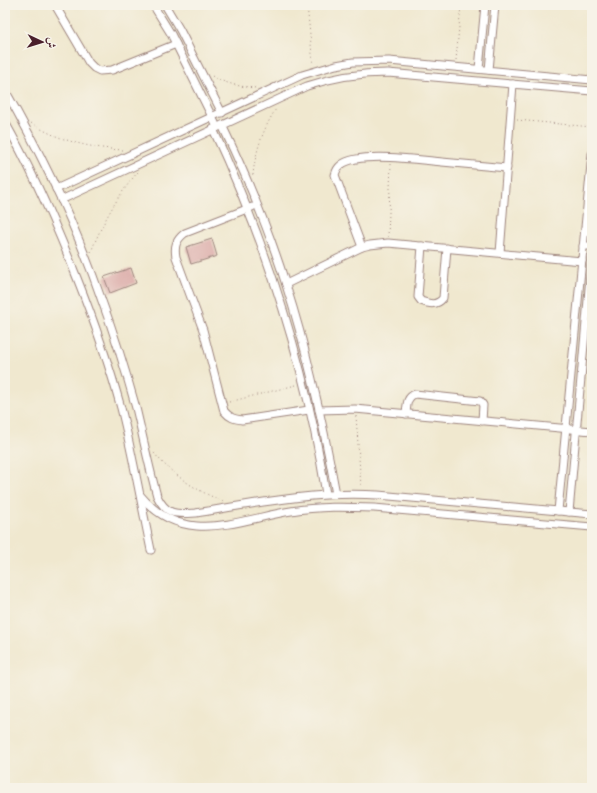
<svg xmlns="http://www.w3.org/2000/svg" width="597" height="793" font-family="'Old Standard TT',Amiri,serif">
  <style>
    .building { fill: #daa7a5 }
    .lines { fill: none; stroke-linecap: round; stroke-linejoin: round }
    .minor-casing { stroke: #9d847d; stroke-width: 9 }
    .path { stroke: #9d847d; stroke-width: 1; stroke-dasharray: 1 3; stroke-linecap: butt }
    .minor { stroke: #fff; stroke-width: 7 }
  </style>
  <rect width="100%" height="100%" fill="#f7f3e8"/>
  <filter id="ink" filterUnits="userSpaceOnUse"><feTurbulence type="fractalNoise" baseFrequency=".025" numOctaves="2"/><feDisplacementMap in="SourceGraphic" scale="8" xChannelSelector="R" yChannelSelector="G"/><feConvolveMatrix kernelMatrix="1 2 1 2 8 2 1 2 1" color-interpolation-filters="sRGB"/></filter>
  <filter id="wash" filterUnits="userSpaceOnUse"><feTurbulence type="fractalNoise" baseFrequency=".012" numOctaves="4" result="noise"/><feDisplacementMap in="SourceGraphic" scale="16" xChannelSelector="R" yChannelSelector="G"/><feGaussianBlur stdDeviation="0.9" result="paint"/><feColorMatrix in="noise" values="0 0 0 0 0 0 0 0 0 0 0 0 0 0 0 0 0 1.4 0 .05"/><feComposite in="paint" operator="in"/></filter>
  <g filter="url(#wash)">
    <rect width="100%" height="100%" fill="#f0e8cf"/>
    <g id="blocks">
      <g class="building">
        <path d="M212 239 217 256 191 264 186 247Z"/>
        <path d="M131 268 136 283 110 293 104 277Z"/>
      </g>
    </g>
  </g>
  <g filter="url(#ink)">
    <use href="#blocks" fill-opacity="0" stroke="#9d847d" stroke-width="1"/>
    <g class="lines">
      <g class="minor-casing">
        <g id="minor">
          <path d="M55 5 89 63 94 68 100 71 112 70 176 44"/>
          <path d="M153 5 171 34 217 127"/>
          <path d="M165 5 180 30 222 113"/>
          <path d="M479 69 485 5"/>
          <path d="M489 70 495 5"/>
          <path d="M5 90C43 157 77 228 102 301 115 336 126 372 136 408 143 437 149 467 157 496 167 516 176 514 196 513 257 503 316 491 378 495L592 514"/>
          <path d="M5 122C33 172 56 225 77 278 94 321 109 364 121 408 133 455 141 503 151 550"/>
          <path d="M222 125C247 177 269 230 286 285 308 353 323 423 336 494"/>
          <path d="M213 129C267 245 306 367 326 494"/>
          <path d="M56 189 302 75 336 65 353 62 389 61 592 80"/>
          <path d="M61 200 307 86C334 77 360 73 388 73L592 91"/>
          <path d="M252 207 185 233C176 240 174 246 176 257L203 330 224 411C230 418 234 419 242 420L309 410"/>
          <path d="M422 246 418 297 421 301C429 304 437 306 443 298L447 248"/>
          <path d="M583 246H592"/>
          <path d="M362 247 335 175C336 171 337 168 341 165 358 151 419 160 442 162 463 164 485 166 507 168"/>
          <path d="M500 253 513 84"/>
          <path d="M286 284 362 247 370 245 388 243 582 261"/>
          <path d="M319 410 355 409 592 431"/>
          <path d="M406 414C407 406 406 397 415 394L480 401 483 405 482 421"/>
          <path d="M141 496C183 547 237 520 291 511 319 506 347 507 374 508L592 527"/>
          <path d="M558 511 592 154"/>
          <path d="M569 512 592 255"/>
        </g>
      </g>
      <g class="path">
        <path d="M307 5 313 64"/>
        <path d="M456 60 461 5"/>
        <path d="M212 76C226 84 241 87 257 88"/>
        <path d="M517 120 592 127"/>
        <path d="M31 123C59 141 90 148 123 150"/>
        <path d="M253 175C255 152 264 127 276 109"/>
        <path d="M388 237 391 164"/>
        <path d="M91 252C102 223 118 195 138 172"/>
        <path d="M229 402 296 385"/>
        <path d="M356 416 361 486"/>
        <path d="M154 453C171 474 198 492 223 501"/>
      </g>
      <use href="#minor" class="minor"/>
    </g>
  </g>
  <rect width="597" height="793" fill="none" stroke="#f7f3e8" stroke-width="20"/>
  <g transform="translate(42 42) rotate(94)" stroke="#f7f3e8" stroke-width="3" paint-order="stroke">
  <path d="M0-3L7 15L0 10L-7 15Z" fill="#4a1f2b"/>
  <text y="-6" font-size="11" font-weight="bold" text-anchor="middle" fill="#4a1f2b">ش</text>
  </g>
</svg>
